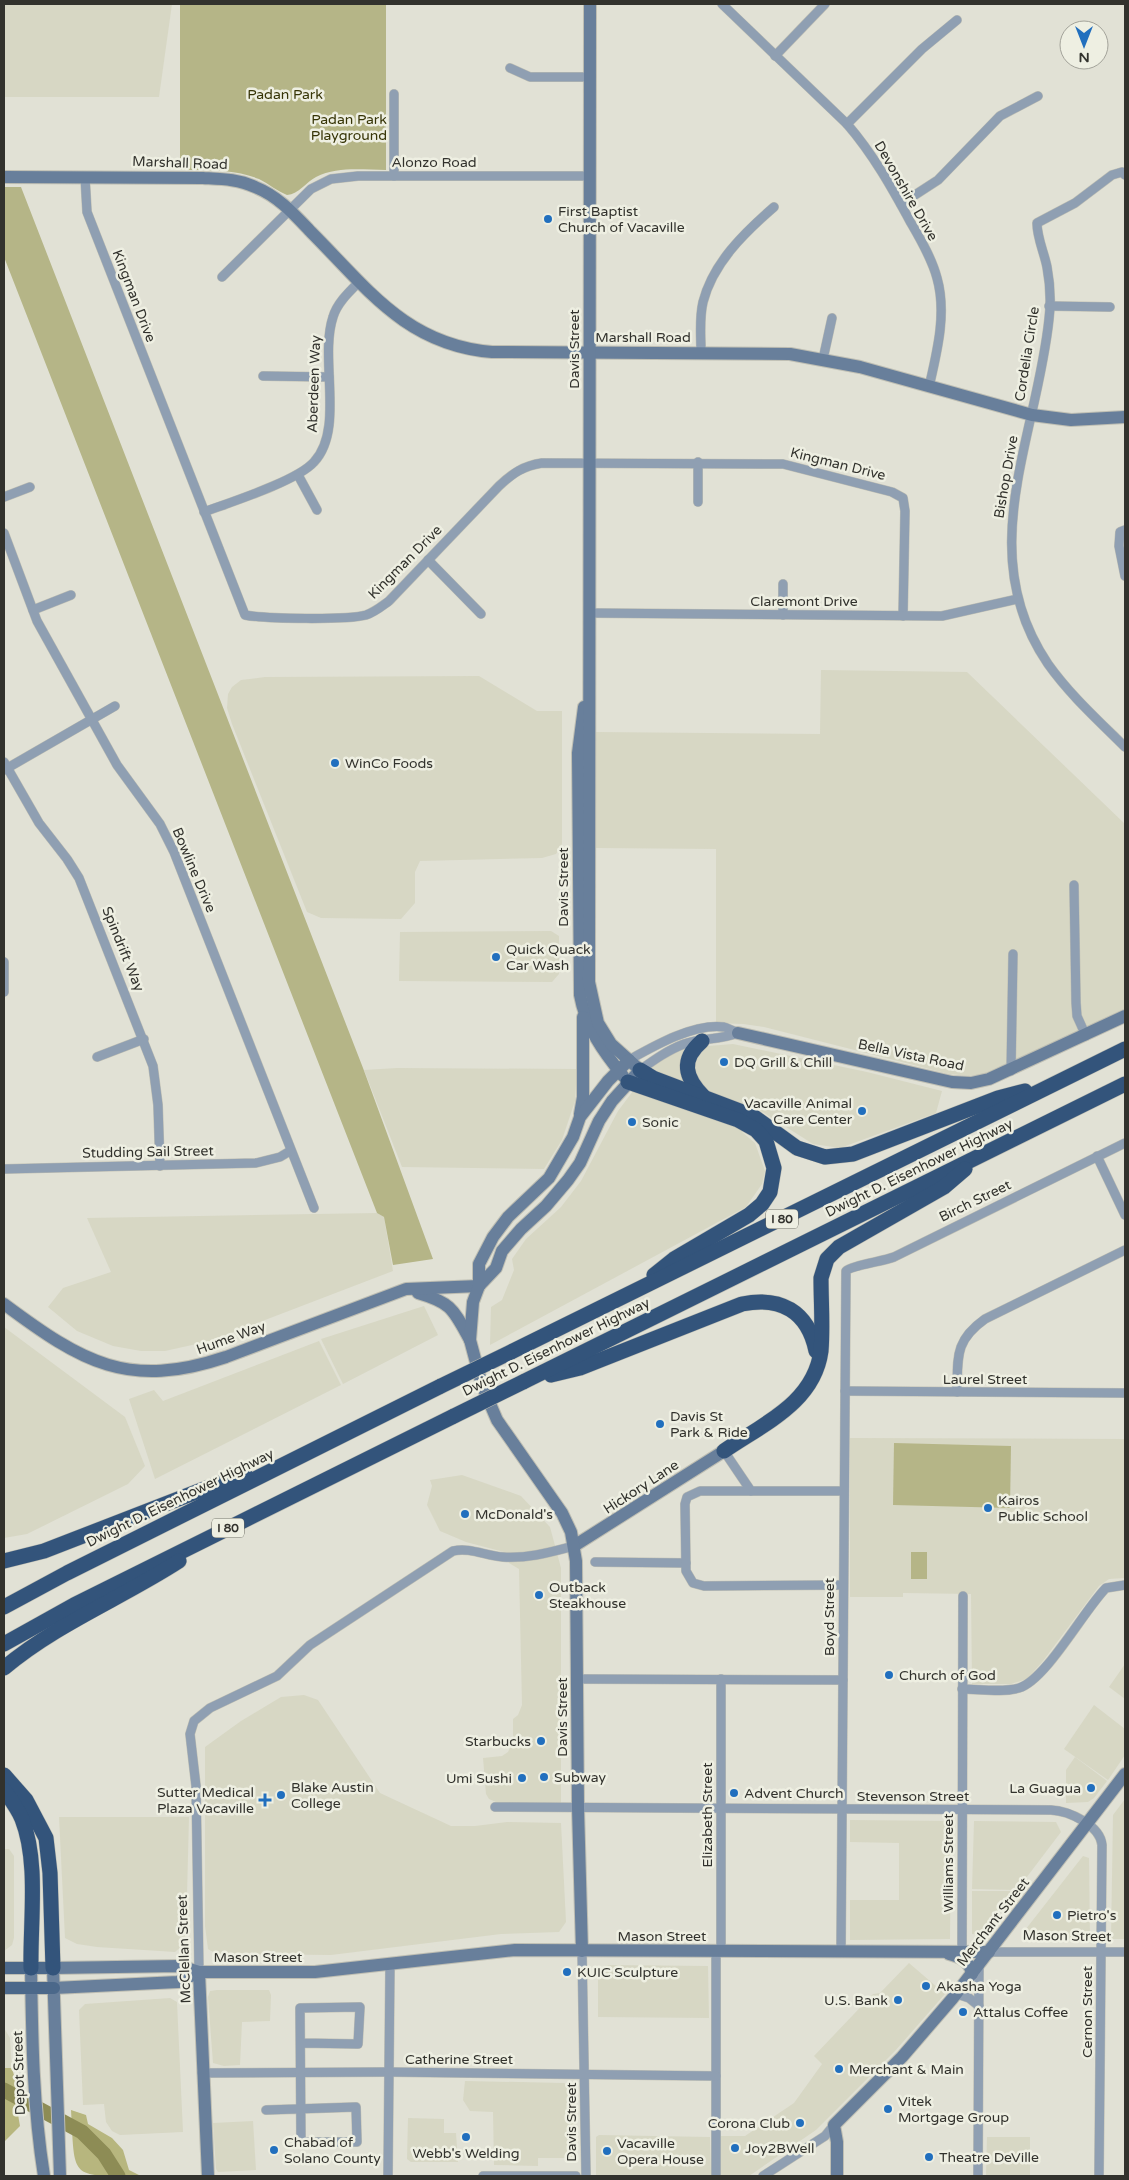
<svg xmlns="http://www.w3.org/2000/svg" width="1129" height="2180" font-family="'Varela Round',sans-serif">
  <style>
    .built { fill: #d7d7c4 }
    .green { fill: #b5b587 }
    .forest { fill: #b7b67e }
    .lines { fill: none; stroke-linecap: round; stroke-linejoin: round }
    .river { stroke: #8d8c55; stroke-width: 15 }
    .street-casing { stroke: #bebeb3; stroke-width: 10 }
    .secondary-casing { stroke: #bebeb3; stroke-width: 14 }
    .primary-casing { stroke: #bebeb3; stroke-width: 14 }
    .highway-casing { stroke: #bebeb3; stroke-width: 16 }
    .street { stroke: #8f9fb2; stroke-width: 9 }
    .secondary { stroke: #687f9b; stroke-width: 12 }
    .primary { stroke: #4b688a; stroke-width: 12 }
    .highway { stroke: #33547b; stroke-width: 15 }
    .highway-bridge-casing { stroke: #bebeb3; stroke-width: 16; stroke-linecap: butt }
    .highway-bridge { stroke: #33547b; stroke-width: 15 }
    .poi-dot { fill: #216fbe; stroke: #eeefe2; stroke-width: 2 }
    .labels { text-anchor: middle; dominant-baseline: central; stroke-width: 5; stroke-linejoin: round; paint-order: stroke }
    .shield { fill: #eeefe2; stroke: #6a6b63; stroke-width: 1 }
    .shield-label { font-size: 12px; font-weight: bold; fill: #32322d }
    .park-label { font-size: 14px; fill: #363406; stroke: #eeefe2 }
    .street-label { font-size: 14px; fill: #32322d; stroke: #eeefe2 }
    .poi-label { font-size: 14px; fill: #32322d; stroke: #eeefe2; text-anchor: start }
  </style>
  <rect width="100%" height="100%" fill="#e1e1d5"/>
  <g class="built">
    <path d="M4 4H172L159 97H4Z"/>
    <path d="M821 670 967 672 1125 824V1009L1004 1069 992 1073 969 1076 949 1074 764 1027 743 1024 716 1023V849L596 848V732L820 734Z"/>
    <path d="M479 676 537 711H562V844L556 854 542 858 420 861 415 872V903L401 919 321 918 307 912 232 724 227 708 228 694 232 687 241 680 265 677Z"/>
    <path d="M551 931 559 936V974L552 982 399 981 400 932Z"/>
    <path d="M733 1044 867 1072 942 1091 936 1113 840 1148 813 1144 756 1108 742 1132 755 1143 765 1171 762 1184 746 1207 490 1345 491 1307 502 1300 514 1270 512 1259 526 1239 561 1207 581 1181 618 1111 654 1063 683 1048Z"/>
    <path d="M397 1068 577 1069 575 1101 562 1140 544 1169 402 1167 364 1070Z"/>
    <path d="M377 1213 384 1217 393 1271 210 1341 165 1351H141L113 1346 77 1331 48 1307 63 1288 111 1272 87 1218Z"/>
    <path d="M424 1306 438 1335 343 1384 321 1339Z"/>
    <path d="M4 1327 125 1417 145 1466 128 1484 27 1534 4 1538Z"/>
    <path d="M319 1341 341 1385 155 1479 129 1399 154 1390 163 1401Z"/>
    <path d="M850 1438 1125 1439V1578L1109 1579 1099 1586 1043 1661 1027 1679 1011 1684H972L971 1594 903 1593V1597H850Z"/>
    <path d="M462 1475 521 1496 550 1527 561 1568V1803L496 1802 489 1799 486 1794 483 1758 502 1756 508 1752 513 1741V1719L518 1715 522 1705 519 1569 509 1563 504 1552 466 1542 440 1531 427 1505 432 1486 430 1480Z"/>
    <path d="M1125 1664V1699L1109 1687Z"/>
    <path d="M304 1695 318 1700 380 1793 451 1826H475L507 1822 561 1823 566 1922 559 1932 501 1934 331 1955 217 1954 208 1949 205 1926V1747L241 1721 281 1697Z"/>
    <path d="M1094 1705 1125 1729V1755L1108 1780 1064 1749Z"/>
    <path d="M1075 1757 1107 1781 1094 1798 1088 1802 1066 1803V1770Z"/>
    <path d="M1125 1799V1939H1111L1113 1815Z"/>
    <path d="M59 1817H189L186 1934 183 1945 175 1952 97 1947 77 1944 65 1938Z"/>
    <path d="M850 1820 951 1821 950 1939 850 1940V1900H899V1843L850 1842Z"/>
    <path d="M974 1821 1056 1822 1061 1832 1017 1890 972 1889Z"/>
    <path d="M4 1849H9L14 1856V1938L12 1945 4 1951Z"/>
    <path d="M1083 1856 1089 1858 1090 1940 1024 1939 1022 1934Z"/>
    <path d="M972 1891H1016L984 1935 972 1934Z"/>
    <path d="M909 1963 945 1994 895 2051 816 2130 749 2176H720V2136H745L794 2103 822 2064 814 2056 873 1994 880 1993Z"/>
    <path d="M606 1965 708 1966 709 2018 598 2017V1970Z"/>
    <path d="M217 1990H269L271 1995 270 2021 242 2022 240 2065 224 2066 213 2063 208 1997 210 1991Z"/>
    <path d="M170 1998 177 2002 183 2132 120 2135 112 2131 106 2122 104 2104 83 2105 79 2010 85 2004Z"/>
    <path d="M4 2028 10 2038 12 2068H4Z"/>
    <path d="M465 2081 564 2083 571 2087 575 2092 576 2158H538V2166L494 2165 493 2112 470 2111 463 2100Z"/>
    <path d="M408 2118 444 2119V2133H456L458 2162H411L407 2159Z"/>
    <path d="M253 2121 256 2170 218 2172 216 2169 213 2123Z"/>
    <path d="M599 2135 710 2137 711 2176H596V2137Z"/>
    <path d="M987 2137H1030V2176H986Z"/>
  </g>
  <g class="green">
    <path d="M180 4H386V170C363 170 338 166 316 177 306 182 299 194 287 195 277 191 269 184 259 179 234 169 208 170 180 170Z"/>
    <path d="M4 187H21L363 1068 433 1259 393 1265 384 1217 377 1213 4 257Z"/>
    <path d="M894 1443 1011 1446 1010 1508 893 1505Z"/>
    <rect x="911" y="1552" width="16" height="27"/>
  </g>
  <g class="forest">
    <path d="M4 2068H12C18 2086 16 2107 20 2126L4 2142Z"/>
    <path d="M71 2110 86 2115 88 2124 112 2138 123 2150 129 2170 141 2176C69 2176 75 2180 71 2110Z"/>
  </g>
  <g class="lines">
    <path class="river" d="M4 2090 82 2132 104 2154 118 2176"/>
    <g class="street-casing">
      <g id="street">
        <path d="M722 4 847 124C873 154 892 188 911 223 921 240 932 259 937 278 947 313 937 352 929 387"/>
        <path d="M775 56 825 4"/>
        <path d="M510 68 530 77H590"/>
        <path d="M394 94V176"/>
        <path d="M847 124 922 49 957 20"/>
        <path d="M1125 175 1122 172 1112 175 1075 203 1037 223C1037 238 1044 252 1047 267 1050 283 1051 303 1049 319 1037 437 972 553 1048 664 1070 695 1098 720 1125 747"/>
        <path d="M85 177 87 212 245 615C265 619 348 620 366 615 375 612 382 606 389 601L499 486C513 473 523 466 542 463L783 464 892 492 903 498 905 511 903 616"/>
        <path d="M901 204 938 180 1000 116 1038 96"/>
        <path d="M222 277 311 189 331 179 358 176H589"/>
        <path d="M1049 306 1110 307"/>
        <path d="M701 352C701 336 699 319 703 302 713 263 744 233 774 207"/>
        <path d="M823 359 832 318"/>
        <path d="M263 376 329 377"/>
        <path d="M298 475 317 510"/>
        <path d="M4 497 30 487"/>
        <path d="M698 502V462"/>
        <path d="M204 512C231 502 297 481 314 462 345 429 319 359 333 317 337 303 349 292 360 281"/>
        <path d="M1125 530 1120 532 1119 546 1125 576"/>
        <path d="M4 533 37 621 117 765 160 824 174 852 314 1208"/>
        <path d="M428 560 481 614"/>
        <path d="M783 584V615"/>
        <path d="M33 610 71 595"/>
        <path d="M589 613 942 616 1018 599"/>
        <path d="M4 762 39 823 67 859 79 878 153 1066 158 1105 160 1166"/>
        <path d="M4 770 115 706"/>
        <path d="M1074 885 1076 1003 1077 1016 1086 1036"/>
        <path d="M4 962V992"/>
        <path d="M97 1057 144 1039"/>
        <path d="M629 1060C654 1046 694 1023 724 1027 728 1028 734 1031 738 1033"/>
        <path d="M640 1070C654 1060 668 1050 684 1044 702 1038 720 1040 738 1033"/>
        <path d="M1011 1071 1013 954"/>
        <path d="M1097 1156 1125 1215"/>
        <path d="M4 1169 256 1163 280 1157 290 1151"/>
        <path d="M845 1391 1125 1393"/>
        <path d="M957 1392C958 1358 954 1341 985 1319L1125 1250"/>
        <path d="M724 1451 751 1491"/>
        <path d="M595 1562 686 1563"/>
        <path d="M843 1585 704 1586 693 1583 686 1571 685 1504 687 1497 700 1491H843"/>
        <path d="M577 1679 843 1680"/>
        <path d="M962 1689C980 1689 1002 1693 1019 1688 1046 1680 1084 1610 1106 1588L1125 1585"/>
        <path d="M495 1807 1051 1810C1069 1811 1100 1825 1102 1845L1099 2176"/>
        <path d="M582 1951 586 2176"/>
        <path d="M841 1951 846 1271C850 1266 884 1261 894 1257L1125 1143"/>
        <path d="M962 1951 963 1596"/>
        <path d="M716 1952V2176"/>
        <path d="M721 1952V1679"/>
        <path d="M989 1952H1125"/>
        <path d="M199 1972 196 1786 190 1734 194 1721 210 1708 277 1676 310 1645 453 1551C470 1547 486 1556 503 1557 527 1559 551 1552 574 1546"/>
        <path d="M957 1994 969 1998 979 2006"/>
        <path d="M202 2073 388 2072 716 2076"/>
        <path d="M266 2110 356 2107 357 2142H301L300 2008 360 2007 358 2044 301 2043"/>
        <path d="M388 2176 390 1965"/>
        <path d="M483 2176H576"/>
        <path d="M763 2176 825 2136 834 2125"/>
        <path d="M978 2176 979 1964"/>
      </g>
    </g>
    <g class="secondary-casing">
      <g id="secondary">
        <path d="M4 177 203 178C221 179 238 179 255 187 278 196 294 214 311 232 367 288 406 345 492 352L790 354 860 367 1032 415 1071 420 1125 417"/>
        <path d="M584 707 578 753 580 995C586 1028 603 1051 623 1076"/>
        <path d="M738 1033 952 1082 971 1083 989 1079 1125 1016"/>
        <path d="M580 1114 583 1097V1017"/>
        <path d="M479 1286 496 1268 502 1251 521 1229 546 1206 568 1180 580 1163 599 1121 612 1101 640 1070 611 1044 598 1023 589 982 590 4"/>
        <path d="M418 1293C452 1303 453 1309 470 1340"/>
        <path d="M4 1304C82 1362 128 1390 226 1357L406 1289 479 1286"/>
        <path d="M574 1546 724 1451"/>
        <path d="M582 1951 578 1808 576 1561 571 1532 562 1513 497 1420 482 1385 470 1340 473 1302 479 1286V1264L493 1237 508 1217 549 1178 573 1137 580 1117 608 1081 629 1060"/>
        <path d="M949 1954C960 1957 970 1961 972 1974"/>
        <path d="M31 1968C32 2038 33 2107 44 2176"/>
        <path d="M199 1972 208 2176"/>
        <path d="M54 1988 178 1982 199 1972"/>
        <path d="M60 2176 53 1968 180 1966 199 1972H315L515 1950 989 1952"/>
        <path d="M837 2176V2142L834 2125 902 2057 952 1999 1125 1774"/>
      </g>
    </g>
    <g class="primary-casing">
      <g id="primary">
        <path d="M4 1968H53"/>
        <path d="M4 1988H54"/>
      </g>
    </g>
    <g class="highway-casing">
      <g id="highway">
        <path d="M702 1041C680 1060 685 1077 703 1096"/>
        <path d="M640 1070 653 1078 753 1116 797 1148 825 1157 853 1154 998 1098 1025 1091"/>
        <path d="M628 1082 738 1120 756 1130 766 1141 774 1168 770 1192 762 1204 749 1215 674 1259 654 1275"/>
        <path d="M511 1352 1125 1049"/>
        <path d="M551 1375 580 1368 742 1304C780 1296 808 1311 816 1351"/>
        <path d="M523 1382 1125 1084"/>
        <path d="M724 1451C763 1424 814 1403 821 1351 823 1327 821 1302 821 1278L827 1259 839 1247 944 1187 965 1169"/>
        <path d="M4 1561 44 1551 217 1484 246 1476"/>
        <path d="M4 1607 67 1573 441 1386"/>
        <path d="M4 1644 74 1605 454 1416"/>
        <path d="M4 1668C56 1624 122 1598 179 1561"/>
        <path d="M4 1775 26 1800 46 1838 50 1873 53 1968"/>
        <path d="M4 1790C11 1800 18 1809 22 1819 39 1862 30 1922 31 1968"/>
      </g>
    </g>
    <use href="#street" class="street"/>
    <use href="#secondary" class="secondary"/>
    <use href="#primary" class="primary"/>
    <use href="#highway" class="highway"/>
    <g class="highway-bridge-casing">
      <g id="highway-bridge">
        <path d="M441 1386 511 1352"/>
        <path d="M454 1416 523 1382"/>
      </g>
    </g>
    <use href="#highway-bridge" class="highway-bridge"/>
  </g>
  <g class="poi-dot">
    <circle cx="548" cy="219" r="5"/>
    <circle cx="335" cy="763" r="5"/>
    <circle cx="496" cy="957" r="5"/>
    <circle cx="724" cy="1062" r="5"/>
    <circle cx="862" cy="1111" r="5"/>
    <circle cx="632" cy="1122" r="5"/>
    <circle cx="660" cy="1424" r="5"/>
    <circle cx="988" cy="1508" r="5"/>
    <circle cx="465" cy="1514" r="5"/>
    <circle cx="539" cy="1595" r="5"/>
    <circle cx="889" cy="1675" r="5"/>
    <circle cx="541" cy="1741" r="5"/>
    <circle cx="544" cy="1777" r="5"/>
    <circle cx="522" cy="1778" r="5"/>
    <circle cx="1091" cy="1788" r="5"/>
    <circle cx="734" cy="1793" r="5"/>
    <circle cx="281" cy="1795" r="5"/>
    <path d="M262.5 1792.5h5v5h5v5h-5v5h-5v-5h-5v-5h5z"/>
    <circle cx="1057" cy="1915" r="5"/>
    <circle cx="567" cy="1972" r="5"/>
    <circle cx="926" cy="1986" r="5"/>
    <circle cx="898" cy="2000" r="5"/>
    <circle cx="963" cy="2012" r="5"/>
    <circle cx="839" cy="2069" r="5"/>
    <circle cx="888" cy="2109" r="5"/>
    <circle cx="800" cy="2123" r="5"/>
    <circle cx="466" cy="2137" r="5"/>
    <circle cx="735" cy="2148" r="5"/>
    <circle cx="274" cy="2150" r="5"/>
    <circle cx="607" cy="2151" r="5"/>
    <circle cx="929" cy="2157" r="5"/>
  </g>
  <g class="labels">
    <g class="shield">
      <rect x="766" y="1209.5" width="32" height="19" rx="4"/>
      <rect x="212" y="1518.5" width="32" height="19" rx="4"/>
    </g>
    <g class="shield-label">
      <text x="782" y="1219">I 80</text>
      <text x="228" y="1528">I 80</text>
    </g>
    <g class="park-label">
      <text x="285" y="94">Padan Park</text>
      <text x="349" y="119">Padan Park<tspan x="349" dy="16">Playground</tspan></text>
    </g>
    <g class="street-label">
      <text x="434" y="162">Alonzo Road</text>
      <text transform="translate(180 163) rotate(2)">Marshall Road</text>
      <text transform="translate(906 191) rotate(60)">Devonshire Drive</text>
      <text transform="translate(134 296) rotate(69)">Kingman Drive</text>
      <text x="643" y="337">Marshall Road</text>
      <text transform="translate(574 349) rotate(-90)">Davis Street</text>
      <text transform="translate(1027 354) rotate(-81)">Cordelia Circle</text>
      <text transform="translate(314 384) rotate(-88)">Aberdeen Way</text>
      <text transform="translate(838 464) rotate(14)">Kingman Drive</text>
      <text transform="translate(1006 477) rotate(-80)">Bishop Drive</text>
      <text transform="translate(405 562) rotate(-45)">Kingman Drive</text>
      <text x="804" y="601">Claremont Drive</text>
      <text transform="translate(194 870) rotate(67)">Bowline Drive</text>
      <text transform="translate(563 887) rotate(-90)">Davis Street</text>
      <text transform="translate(123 949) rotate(68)">Spindrift Way</text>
      <text transform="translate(911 1055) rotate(12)">Bella Vista Road</text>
      <text transform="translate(148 1152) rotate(-1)">Studding Sail Street</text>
      <text transform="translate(919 1168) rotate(-26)">Dwight D. Eisenhower Highway</text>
      <text transform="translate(975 1201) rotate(-26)">Birch Street</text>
      <text transform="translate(231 1338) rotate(-20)">Hume Way</text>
      <text transform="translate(556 1347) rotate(-26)">Dwight D. Eisenhower Highway</text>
      <text x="985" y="1379">Laurel Street</text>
      <text transform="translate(641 1487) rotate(-33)">Hickory Lane</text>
      <text transform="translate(180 1498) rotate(-26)">Dwight D. Eisenhower Highway</text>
      <text transform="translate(829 1617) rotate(-90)">Boyd Street</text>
      <text transform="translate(562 1717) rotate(-90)">Davis Street</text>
      <text x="913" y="1796">Stevenson Street</text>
      <text transform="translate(707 1815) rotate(-90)">Elizabeth Street</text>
      <text transform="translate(948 1863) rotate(-90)">Williams Street</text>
      <text transform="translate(993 1922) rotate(-52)">Merchant Street</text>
      <text x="662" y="1936">Mason Street</text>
      <text transform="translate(1067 1936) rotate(1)">Mason Street</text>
      <text transform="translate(184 1949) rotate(-92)">McClellan Street</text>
      <text x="258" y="1957">Mason Street</text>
      <text transform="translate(1087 2012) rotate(-90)">Cernon Street</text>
      <text x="459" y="2059">Catherine Street</text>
      <text transform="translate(19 2073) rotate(-92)">Depot Street</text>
      <text transform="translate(571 2122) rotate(-90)">Davis Street</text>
    </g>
    <g class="poi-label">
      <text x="558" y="211">First Baptist<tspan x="558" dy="16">Church of Vacaville</tspan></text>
      <text x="345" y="763">WinCo Foods</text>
      <text x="506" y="949">Quick Quack<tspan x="506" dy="16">Car Wash</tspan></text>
      <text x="734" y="1062">DQ Grill &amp; Chill</text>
      <text x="852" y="1103" text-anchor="end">Vacaville Animal<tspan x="852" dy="16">Care Center</tspan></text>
      <text x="642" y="1122">Sonic</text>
      <text x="670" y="1416">Davis St<tspan x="670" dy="16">Park &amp; Ride</tspan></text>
      <text x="998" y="1500">Kairos<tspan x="998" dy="16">Public School</tspan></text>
      <text x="475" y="1514">McDonald's</text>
      <text x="549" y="1587">Outback<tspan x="549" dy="16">Steakhouse</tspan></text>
      <text x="899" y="1675">Church of God</text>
      <text x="531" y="1741" text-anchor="end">Starbucks</text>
      <text x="554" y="1777">Subway</text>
      <text x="512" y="1778" text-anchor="end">Umi Sushi</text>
      <text x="291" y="1787">Blake Austin<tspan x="291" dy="16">College</tspan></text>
      <text x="1081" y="1788" text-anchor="end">La Guagua</text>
      <text x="254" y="1792" text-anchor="end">Sutter Medical<tspan x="254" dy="16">Plaza Vacaville</tspan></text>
      <text x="744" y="1793">Advent Church</text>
      <text x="1067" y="1915">Pietro's</text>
      <text x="577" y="1972">KUIC Sculpture</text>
      <text x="936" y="1986">Akasha Yoga</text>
      <text x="888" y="2000" text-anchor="end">U.S. Bank</text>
      <text x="973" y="2012">Attalus Coffee</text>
      <text x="849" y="2069">Merchant &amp; Main</text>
      <text x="898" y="2101">Vitek<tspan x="898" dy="16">Mortgage Group</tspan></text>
      <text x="790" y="2123" text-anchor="end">Corona Club</text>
      <text x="284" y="2142">Chabad of<tspan x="284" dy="16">Solano County</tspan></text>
      <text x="617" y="2143">Vacaville<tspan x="617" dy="16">Opera House</tspan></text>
      <text x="745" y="2148">Joy2BWell</text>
      <text x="466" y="2153" text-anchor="middle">Webb's Welding</text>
      <text x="939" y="2157">Theatre DeVille</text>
    </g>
  </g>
  <rect width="1129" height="2180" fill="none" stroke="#32322d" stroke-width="10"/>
  <g transform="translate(1084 45) rotate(180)"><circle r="24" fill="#eeefe2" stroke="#a3a39a"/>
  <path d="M0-4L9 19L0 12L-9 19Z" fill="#216fbe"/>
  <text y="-8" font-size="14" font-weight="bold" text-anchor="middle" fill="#32322d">N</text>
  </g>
</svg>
